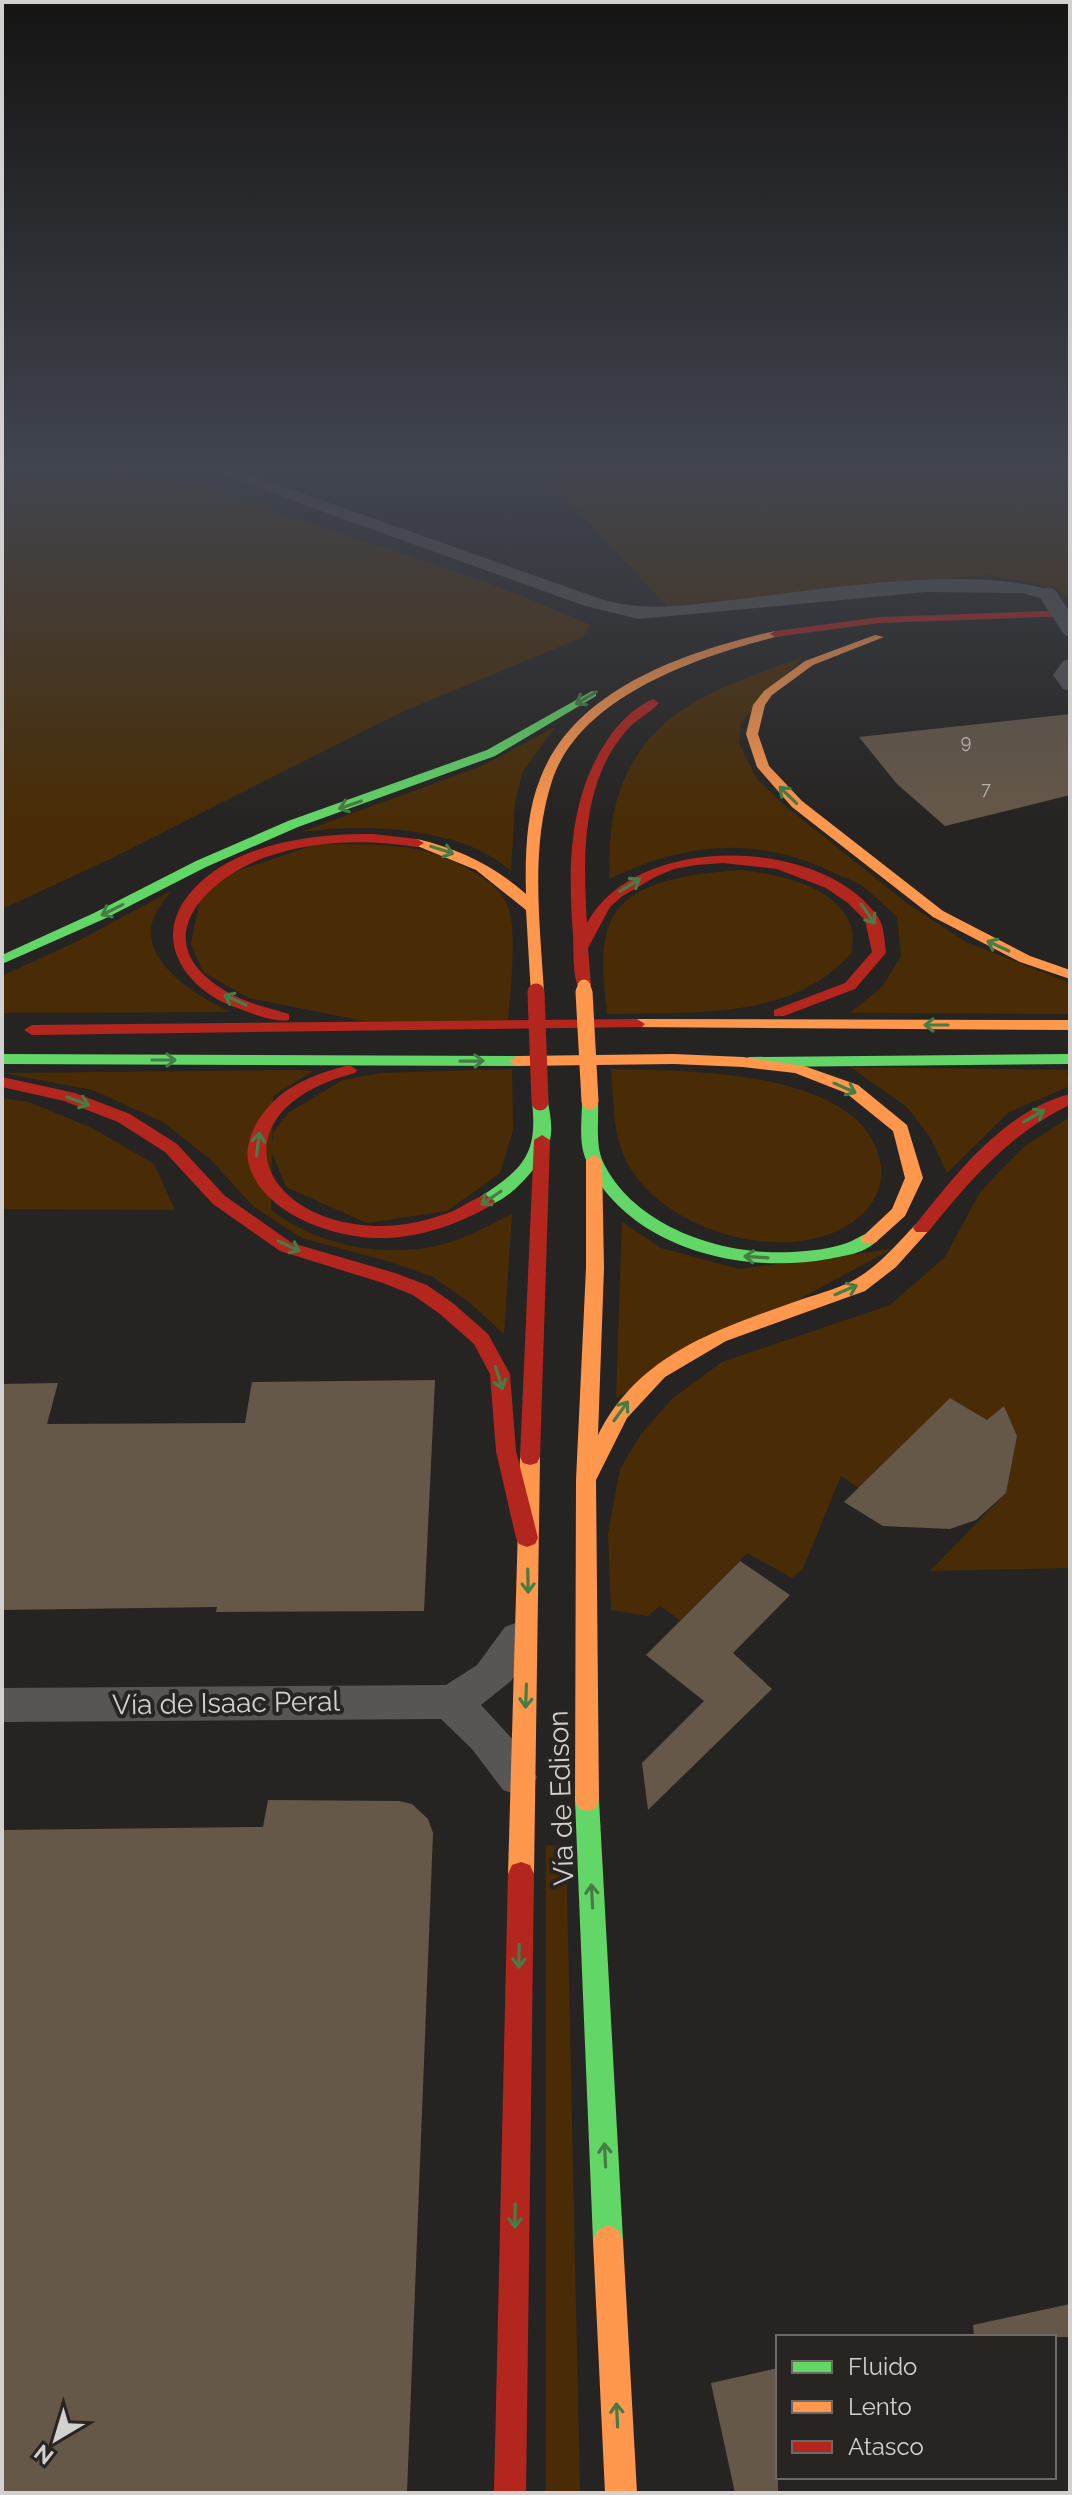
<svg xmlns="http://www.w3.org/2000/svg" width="1072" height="2495" font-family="Raleway,sans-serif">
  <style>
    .green { fill: #492c05 }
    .building { fill: #665848 }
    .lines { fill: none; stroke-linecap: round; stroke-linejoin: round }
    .street { fill: #575655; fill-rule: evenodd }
    .fast { fill: #63d668; fill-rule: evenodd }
    .slow { fill: #ff974d; fill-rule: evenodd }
    .jam { fill: #b3261e; fill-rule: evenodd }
    .street-bridge { stroke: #575655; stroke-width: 17 }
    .slow-bridge-far1 { stroke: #ff974d; stroke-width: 13 }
    .slow-bridge { stroke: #ff974d; stroke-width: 17 }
    .jam-bridge { stroke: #b3261e; stroke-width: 17 }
    .oneway { stroke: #457d44 }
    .labels { text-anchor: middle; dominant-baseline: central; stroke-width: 8; stroke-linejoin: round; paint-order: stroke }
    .far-number-label { font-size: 18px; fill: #b8b3ad }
    .near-street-label { font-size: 28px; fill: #d3d1cf; stroke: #272421 }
  </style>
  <rect width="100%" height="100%" fill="#262422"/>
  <g class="green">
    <path d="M115 472C180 472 225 496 285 516 389 549 492 580 590 625L583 637 397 714 110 859 2 909V478Z"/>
    <path d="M541 472H1070V598L1051 586 988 575 667 606Z"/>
    <path d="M803 657 741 722 739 744 757 779 784 805 908 904 966 942 1070 983V1014L850 1013 883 986 901 956 897 917C886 907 876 897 865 888 856 881 843 877 832 872 755 835 684 843 609 879 610 857 609 833 614 812 637 710 716 689 803 657Z"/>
    <path d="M555 727 523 771 515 802 511 871C462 826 363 823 301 832L482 766Z"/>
    <path d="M317 844C345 845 375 843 403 847 434 850 494 874 507 904 518 928 510 993 508 1021H364L249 998 203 972 191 944 200 898 232 873Z"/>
    <path d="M742 870C779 875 836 885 851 926 854 933 852 944 852 952 795 1021 688 1012 607 1014 604 983 596 933 620 907 646 877 705 873 742 870Z"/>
    <path d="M171 891C164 901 155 911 152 923 142 964 201 998 230 1012L2 1013V976L78 941Z"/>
    <path d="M850 1067 1070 1070 1067 1073 1070 1086 1009 1112 947 1173 930 1137 907 1107Z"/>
    <path d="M512 1069 513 1130 500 1173 447 1211 367 1223 286 1187 271 1150 274 1132 288 1113 343 1080 380 1073Z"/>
    <path d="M611 1069C685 1071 868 1068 881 1166 884 1188 872 1208 853 1222 788 1267 665 1232 628 1164 612 1136 614 1101 611 1069Z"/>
    <path d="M298 1070 313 1071 273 1096 271 1210C315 1244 377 1257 431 1247 460 1242 486 1227 512 1214L504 1334 469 1302 433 1277 394 1263 302 1238 253 1206 210 1159 163 1122 93 1090 2 1073Z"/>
    <path d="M2 1098 29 1102 94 1129 154 1164 175 1210 2 1209Z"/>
    <path d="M1070 1117V1568L930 1571 1006 1493 1017 1436 1004 1406 987 1420 950 1398 859 1488 841 1476 803 1568 792 1578 747 1553 680 1620 660 1606 648 1616 611 1610 608 1534 620 1469 641 1434 672 1399 722 1362 890 1305 945 1257 979 1194 995 1176 1025 1146Z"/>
    <path d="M622 1222 661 1248 739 1269 892 1249 616 1398Z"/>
    <path d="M546 1845 566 1846 580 2493H546Z"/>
  </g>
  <g class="building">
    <path d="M1070 714V795L945 826 897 784 859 737Z"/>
    <path d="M435 1380 424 1611 216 1612 217 1607 2 1610V1384L58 1383 47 1424 245 1423 252 1382Z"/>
    <path d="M950 1398 987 1420 1004 1406 1017 1436 1006 1493 976 1520 950 1529 883 1526 844 1502Z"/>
    <path d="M740 1561 790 1595 733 1653 772 1689 648 1810 642 1763 704 1701 646 1655Z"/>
    <path d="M268 1800 399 1801 412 1804 428 1819 433 1833 407 2493H2V1830L263 1827Z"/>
    <path d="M1070 2304V2337H974L973 2325Z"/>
    <path d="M778 2368V2493H735L711 2383Z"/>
  </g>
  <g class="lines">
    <g class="street">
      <path d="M221 472H242L598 598C643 613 685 605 731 600 820 590 974 563 1055 592L1058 596 1049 601 1023 593 926 592 639 619 585 606 299 503Z"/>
      <path d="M1070 659V691L1063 689 1053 675 1063 661Z"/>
      <path d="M518 1622 531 1627 537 1638 511 1681 481 1705 516 1743 537 1777 531 1790 517 1795 503 1790 472 1749 441 1719 2 1722V1688L446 1685 477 1665 505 1627Z"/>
    </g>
    <g class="fast">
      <path d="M592 691 596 692V696L495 756 298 827 206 867 104 919 2 964V955L94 913 196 861 288 821 487 750Z"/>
      <path d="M2 1054 517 1056 525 1061 517 1066 2 1064Z"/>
      <path d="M1070 1054V1064L749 1067 741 1062 749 1057Z"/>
      <path d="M590 1096 598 1101C599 1120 595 1144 603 1162 635 1228 724 1256 792 1252 810 1251 830 1249 847 1243 855 1240 861 1235 869 1233L878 1239C868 1253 844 1256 828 1259 741 1275 628 1248 587 1162 578 1144 582 1120 582 1101Z"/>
      <path d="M540 1097 548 1102C550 1114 553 1128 550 1140 545 1161 503 1211 480 1205L477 1201 480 1197C523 1169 538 1155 532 1102Z"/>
      <path d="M587 1789 596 1792 599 1800 623 2240 618 2250 608 2255 598 2250 593 2240 575 1800 578 1792Z"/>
    </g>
    <g class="slow">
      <path d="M775 631 779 632V636C700 656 580 695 552 781 530 848 540 923 544 992L541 995H531L526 910 476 870 410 843 417 839C459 849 493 865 526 894 525 856 526 814 540 779 575 687 689 651 775 631Z"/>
      <path d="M875 635 884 637 813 665 772 695 765 705 758 734 769 766 802 801 943 911 1030 956 1070 970V979L1020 962 933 917 792 807 757 767 746 734 753 705 764 691 805 661Z"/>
      <path d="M637 1019 1070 1020V1030L632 1027 629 1024Z"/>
      <path d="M674 1054 743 1057 804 1066 858 1085 907 1125 923 1178 905 1216 875 1243H863L860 1239 892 1209 905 1178 893 1131 846 1093 795 1073 743 1067 674 1064 517 1066 509 1061 517 1056Z"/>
      <path d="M594 1155 602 1160 604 1268 598 1435C638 1355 715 1330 794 1302 813 1295 835 1290 852 1281 878 1267 896 1245 916 1224H928L931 1228 896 1267 865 1291 726 1341 665 1377 627 1418 596 1480 599 1800 596 1808 587 1811 578 1808 575 1800 576 1480 586 1268V1160Z"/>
      <path d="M530 1449 537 1451 540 1457 534 1874 530 1883 521 1886 512 1883 508 1874 520 1457 523 1451Z"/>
      <path d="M608 2225 618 2230 623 2240 637 2493H605L593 2240 598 2230Z"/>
    </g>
    <g class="jam">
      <path d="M1070 610V616L880 623 775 637 770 634 775 631 880 617Z"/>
      <path d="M653 699 659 703C649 714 635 720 626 731 581 783 583 859 587 923 636 832 822 836 878 917 885 928 884 941 886 953L855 989 784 1016H774V1010L845 983 872 952 865 920 848 903 826 888 777 869 723 863 696 865 674 869 655 877 621 897 610 907 588 948 591 986 584 990 579 989C572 974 574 952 573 935 568 867 568 798 608 739 618 723 635 707 653 699Z"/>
      <path d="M373 834 417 839 424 843 417 847C366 839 315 840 266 857 207 879 145 939 221 988 241 1002 266 1007 289 1014V1020C274 1023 251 1013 237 1008 212 999 189 983 178 958 170 940 172 923 181 906 218 845 309 833 373 834Z"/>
      <path d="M637 1019 645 1024 642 1027 32 1035 24 1030 32 1025Z"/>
      <path d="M349 1065 357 1070 355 1073C218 1108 252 1220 374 1226 401 1227 428 1221 453 1211 464 1206 474 1198 486 1195L495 1201 492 1205C457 1225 417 1239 376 1238 331 1237 259 1212 248 1161 246 1149 250 1136 255 1126 275 1089 310 1075 349 1065Z"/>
      <path d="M2 1077 75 1093 130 1114 177 1144 225 1196 292 1243 395 1273 427 1285 454 1304 488 1334 510 1374 516 1451 538 1538 535 1544 527 1547 519 1544 516 1538 496 1451 490 1374 474 1344 440 1314 413 1295 383 1283 280 1251 213 1204 165 1152 118 1122 64 1101 2 1087Z"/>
      <path d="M1070 1094V1105C1010 1133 969 1181 928 1232H916L913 1228 916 1224C956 1174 1004 1111 1070 1094Z"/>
      <path d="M542 1135 550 1140 540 1457 537 1463 530 1465 523 1463 520 1457 534 1140Z"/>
      <path d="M521 1862 530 1865 534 1874 526 2493H494L508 1874 512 1865Z"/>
    </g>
    <path class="street-bridge" d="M1049 596 1070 628"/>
    <path class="slow-bridge-far1" d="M584 986V994"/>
    <path class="slow-bridge" d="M584 992 590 1101"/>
    <path class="jam-bridge" d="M536 992 540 1102"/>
  </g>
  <defs><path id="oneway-shaft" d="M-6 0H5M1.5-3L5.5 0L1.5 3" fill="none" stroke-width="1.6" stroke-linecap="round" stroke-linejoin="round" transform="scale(2)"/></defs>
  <g class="oneway">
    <use href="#oneway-shaft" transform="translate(586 698) rotate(149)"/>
    <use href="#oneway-shaft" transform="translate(788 795) rotate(-136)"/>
    <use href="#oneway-shaft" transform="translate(350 805) rotate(161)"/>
    <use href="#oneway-shaft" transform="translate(442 850) rotate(18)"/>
    <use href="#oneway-shaft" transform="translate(630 885) rotate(-32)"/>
    <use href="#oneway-shaft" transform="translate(112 910) rotate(153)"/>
    <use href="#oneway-shaft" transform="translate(868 914) rotate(55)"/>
    <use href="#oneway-shaft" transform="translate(998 946) rotate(-155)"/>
    <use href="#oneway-shaft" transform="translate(235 1000) rotate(-155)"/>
    <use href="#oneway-shaft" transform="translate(936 1025) rotate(-180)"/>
    <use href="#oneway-shaft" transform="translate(164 1060)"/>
    <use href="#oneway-shaft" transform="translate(472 1061) rotate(-1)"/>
    <use href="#oneway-shaft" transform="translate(845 1088) rotate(24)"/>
    <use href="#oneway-shaft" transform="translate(78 1101) rotate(20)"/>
    <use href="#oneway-shaft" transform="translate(1034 1116) rotate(-30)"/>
    <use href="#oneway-shaft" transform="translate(258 1144) rotate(-83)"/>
    <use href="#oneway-shaft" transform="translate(491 1198) rotate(146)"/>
    <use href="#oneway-shaft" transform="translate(289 1246) rotate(25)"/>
    <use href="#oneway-shaft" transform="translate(756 1257) rotate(-176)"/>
    <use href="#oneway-shaft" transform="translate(846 1290) rotate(-23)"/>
    <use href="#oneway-shaft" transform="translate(499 1378) rotate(73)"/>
    <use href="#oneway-shaft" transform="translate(621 1411) rotate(-54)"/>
    <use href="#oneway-shaft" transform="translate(528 1581) rotate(89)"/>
    <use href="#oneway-shaft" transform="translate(526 1696) rotate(92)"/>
    <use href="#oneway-shaft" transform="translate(592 1896) rotate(-93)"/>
    <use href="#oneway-shaft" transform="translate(519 1956) rotate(91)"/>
    <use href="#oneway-shaft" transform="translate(605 2155) rotate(-93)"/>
    <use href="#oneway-shaft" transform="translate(515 2216) rotate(91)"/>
    <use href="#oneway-shaft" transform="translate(617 2415) rotate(-93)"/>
  </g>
  <linearGradient id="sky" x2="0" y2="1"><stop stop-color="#151413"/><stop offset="0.57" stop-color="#41454f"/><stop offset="1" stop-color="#41454f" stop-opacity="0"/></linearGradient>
  <rect width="1072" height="821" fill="url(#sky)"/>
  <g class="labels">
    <g class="far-number-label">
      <text x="966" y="741">9</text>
      <text x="986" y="788">7</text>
    </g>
    <g class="near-street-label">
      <text transform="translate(226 1703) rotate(-1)">Vía de Isaac Peral</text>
      <text transform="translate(561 1798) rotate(-92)">Vía de Edison</text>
    </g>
  </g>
  <rect width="1072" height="2495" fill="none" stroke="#d3d1cf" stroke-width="8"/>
  <rect x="776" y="2335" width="280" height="144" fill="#272421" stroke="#6c6967" stroke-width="2"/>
  <rect x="792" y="2361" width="40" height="12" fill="#63d668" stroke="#6c6967" stroke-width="2"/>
  <text x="848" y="2375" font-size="24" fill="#d3d1cf">Fluido</text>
  <rect x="792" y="2401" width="40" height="12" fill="#ff974d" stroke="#6c6967" stroke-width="2"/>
  <text x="848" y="2415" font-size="24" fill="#d3d1cf">Lento</text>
  <rect x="792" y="2441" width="40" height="12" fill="#b3261e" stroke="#6c6967" stroke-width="2"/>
  <text x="848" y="2455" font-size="24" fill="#d3d1cf">Atasco</text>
  <g transform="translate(56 2439) rotate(218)" stroke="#272421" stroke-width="6" paint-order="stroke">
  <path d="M0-6L14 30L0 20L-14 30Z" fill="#d3d1cf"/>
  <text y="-12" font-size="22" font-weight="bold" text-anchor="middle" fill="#d3d1cf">N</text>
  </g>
</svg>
